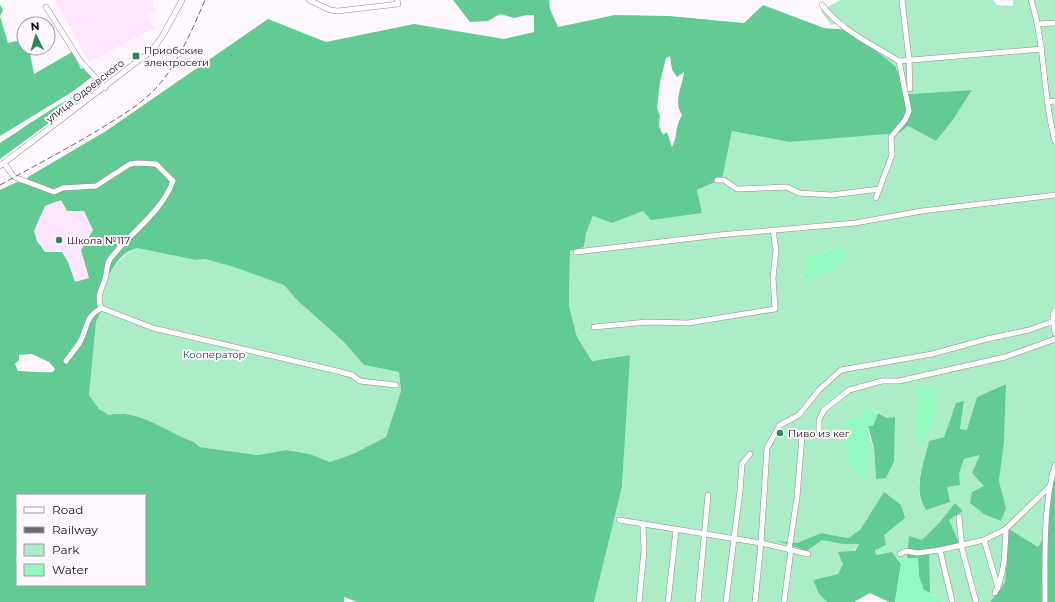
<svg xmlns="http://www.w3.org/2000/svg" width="1055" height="602" font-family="Montserrat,sans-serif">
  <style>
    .built { fill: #ffe6fe }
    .green { fill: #aaedc6; fill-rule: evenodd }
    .forest { fill: #62cb94; fill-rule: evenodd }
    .water { fill: #92fac1 }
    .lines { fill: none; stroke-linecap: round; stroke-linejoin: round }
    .minor-casing { stroke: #989; stroke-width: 6 }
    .minor { stroke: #fff; stroke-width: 5 }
    .rail { stroke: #6f686e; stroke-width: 1; stroke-dasharray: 6 3; stroke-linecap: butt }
    .poi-dot { fill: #2d865b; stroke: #fff7fe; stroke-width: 1.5 }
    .labels { text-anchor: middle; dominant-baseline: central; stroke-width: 4; stroke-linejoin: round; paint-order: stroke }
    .poi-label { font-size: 10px; fill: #150f15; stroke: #fff7fe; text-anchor: start }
    .street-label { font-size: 10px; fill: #150f15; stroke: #fff7fe }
    .park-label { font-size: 10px; fill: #005735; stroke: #fff7fe }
  </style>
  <rect width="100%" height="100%" fill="#fff7fe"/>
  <g class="built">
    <path d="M55 0H151L154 2 153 6 155 9 146 15 155 28 89 62Z"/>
    <path d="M50 195 90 201 96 230 94 280 76 286 16 251Z"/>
  </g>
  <g class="green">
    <path d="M840 0H993L997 5 1013 6V0H1055V305L1048 321 1055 337V460L1047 486 1046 534 1038 547 1009 529 1005 582 990 602H945L924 590 904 558 899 560 892 552 876 555 875 550 883 535 885 492 860 530 848 538 821 533 797 543 780 542 807 551 822 540 842 544H859L843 564 838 574 813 580 819 594 827 602H594L622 487 629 355 592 361 577 337 569 306 570 251 584 247 586 233 593 216 612 223 643 211 702 213 697 190 722 179 732 131 789 142 908 126 936 141 953 120 972 90 908 94 843 21 831 25 821 11ZM840 245 806 279 800 276 806 272 808 260ZM1006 384 1004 443 999 481 1006 508 980 455 964 459 959 474 926 510C911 491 924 463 929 441L944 437 956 403 964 402 960 429 968 431 977 397ZM869 407 887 418 876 479 874 448 868 432 866 478 849 464 846 438 858 419 863 418Z"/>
    <path d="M137 248 196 260 205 259 234 267 285 285 298 301 344 342 364 365 399 372 401 391 386 437 353 454 330 462 310 454 286 450 259 455 200 447 194 442 120 413 109 415 99 409 89 395 96 322 103 306 100 301C107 277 113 260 137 248Z"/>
  </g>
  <g class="forest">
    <path d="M453 0H549L550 9 558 27 615 15 669 16 744 23 763 5 824 28 850 30 895 66 908 94 972 90 953 120 936 141 908 126 899 133 789 142 732 131 722 179 697 190 702 213 651 220 643 211 612 223 593 216 586 233 584 247 570 251 569 306 577 337 592 361 630 355 622 487 594 602H357L344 597V602H0V190L17 182 24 183 28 177 106 131 268 19 326 42 414 24 504 39 534 32V15H527L514 18 500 14 488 21 470 22ZM670 56 672 70 677 77 684 72C682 88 673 101 682 115 674 128 678 137 672 147L667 132 663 135 659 126 660 116 657 108 660 82 666 58ZM61 200 67 211H84L93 230 81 250 89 278 75 282 68 262 62 252H45L37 241 34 231 45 206ZM137 248 196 260 205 259 234 267 284 285 298 301 344 342 364 365 399 372 401 391 386 437 353 454 330 462 310 454 286 450 258 455 200 447 194 442C167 433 138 408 109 415L99 409 89 395 96 322 104 305H102C98 291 114 262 125 254 128 251 133 250 137 248ZM32 354 49 362 55 369 53 372C41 373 30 371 18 371L15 364 19 360V355ZM17 495H145V585H17Z"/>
    <path d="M0 5 3 10 0 16 8 43 21 40 24 42V48H29L34 74 72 52 81 69 89 66 96 74 72 92 0 136Z"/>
    <path d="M95 89 0 159V143C24 128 69 94 95 89Z"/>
    <path d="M1006 384 1004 443 999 481 1006 508 1001 521 984 514 970 503 972 492 984 486 972 473 980 455 964 459 959 474 960 485 947 487 950 502 926 510C912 490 924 463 929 441L944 437 956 403 964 401 960 429 967 430 977 397Z"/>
    <path d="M878 413 887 418 895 417 894 461 886 478 876 479 874 448 868 426 873 425Z"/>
    <path d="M1055 480V602H990L1005 582 1009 529 1038 547 1046 534 1047 493Z"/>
    <path d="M884 492 901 505 905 518 884 535 886 545 875 550 876 555 892 552 901 564 895 602H889L870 593 854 602H827L819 594 813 580 838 574 843 564 838 552 855 551 859 544H842L822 540 807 551 777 541 797 543 821 533 848 538 860 530Z"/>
    <path d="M955 503 963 511 949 520 959 543 929 551 930 593 924 590 919 577 918 558H907L909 536 922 540 940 522Z"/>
  </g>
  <g class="water">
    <path d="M840 245 846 255C838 271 822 275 806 279L800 276 806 272 808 260 813 254 819 255Z"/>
    <path d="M918 387 930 389 932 387 939 389 933 400 938 408 925 443 917 439Z"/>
    <path d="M869 407 878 413 873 426H868L869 445 866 478 860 476 849 464 842 426 852 418 858 419 863 418 864 410Z"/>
    <path d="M904 558H918L919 577 924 590 945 602H895L901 564 899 560Z"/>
  </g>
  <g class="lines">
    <g class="minor-casing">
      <g id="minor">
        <path d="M309 0 330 10 338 11 398 4 397 0"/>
        <path d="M902 0 909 59 910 89"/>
        <path d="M1031 0C1046 46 1042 95 1055 141"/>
        <path d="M822 5C840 30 873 45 899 61L909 111 905 120 891 137 892 155 876 198"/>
        <path d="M46 7 81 62 105 88"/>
        <path d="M1038 24 1055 23"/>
        <path d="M899 61 1042 49"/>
        <path d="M1047 102 1055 101"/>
        <path d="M4 163 14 177 54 192 63 188 96 186 130 164 138 163 156 164 173 181C162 212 130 233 110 259 106 265 107 275 104 282 100 292 97 297 101 308 84 319 89 324 81 340 79 345 70 355 66 361"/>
        <path d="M0 166 151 51 162 37 182 0"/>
        <path d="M717 180H724L737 189 787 187 799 193 831 195 880 189"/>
        <path d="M576 252 719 235 855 223 922 211 1055 195"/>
        <path d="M101 308 153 328 333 370 352 375 360 381 396 385"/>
        <path d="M1055 311 1053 314 1055 333"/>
        <path d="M594 327 647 322 688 323 775 309 773 278 776 250 773 230"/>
        <path d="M959 517 962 549 976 602"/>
        <path d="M619 520 761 543 767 448 780 425 799 415 819 390 841 370 932 354 987 339 1029 330 1054 321"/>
        <path d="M984 540 998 588"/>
        <path d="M789 550 797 497 802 436H819V420L824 410 849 390 882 381H899L1005 357 1055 339"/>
        <path d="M940 550 952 601"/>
        <path d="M900 554 906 551 917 553 940 550 984 540 1006 529 1050 486"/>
        <path d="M995 593C1005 573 1005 551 1006 529"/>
        <path d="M639 602 644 551 643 525"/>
        <path d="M668 602 676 530"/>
        <path d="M698 602 708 495"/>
        <path d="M726 602 740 491 742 464 750 454"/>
        <path d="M755 602 761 543 808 554"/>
        <path d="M784 602 791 550"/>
        <path d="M1045 602C1045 560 1043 505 1055 465"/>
      </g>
    </g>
    <use href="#minor" class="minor"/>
    <path class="rail" d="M0 185C36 165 73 146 108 124 128 112 148 99 163 80 181 56 193 28 205 0"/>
  </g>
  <g class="poi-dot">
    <rect x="132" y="52" width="8" height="8" rx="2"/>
    <circle cx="59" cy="240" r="4"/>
    <circle cx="780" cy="433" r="4"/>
  </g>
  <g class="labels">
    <g class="poi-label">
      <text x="144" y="50">Приобские<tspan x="144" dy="12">электросети</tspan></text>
      <text x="67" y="240">Школа №117</text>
      <text x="788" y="433">Пиво из кег</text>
    </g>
    <g class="street-label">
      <text transform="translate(85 91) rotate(-38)">улица Одоевского</text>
    </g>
    <g class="park-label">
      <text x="214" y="354">Кооператор</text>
    </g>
  </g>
  <rect x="16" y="494" width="130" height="92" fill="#fff7fe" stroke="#a19aa1"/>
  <rect x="24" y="507" width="20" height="6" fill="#ffffff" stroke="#a19aa1"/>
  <text x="52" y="514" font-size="12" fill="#150f15">Road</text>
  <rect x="24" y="527" width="20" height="6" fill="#6f686e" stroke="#a19aa1"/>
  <text x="52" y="534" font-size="12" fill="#150f15">Railway</text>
  <rect x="24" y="544" width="20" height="12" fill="#aaedc6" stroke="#a19aa1"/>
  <text x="52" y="554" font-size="12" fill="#150f15">Park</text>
  <rect x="24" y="564" width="20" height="12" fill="#92fac1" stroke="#a19aa1"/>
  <text x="52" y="574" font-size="12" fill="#150f15">Water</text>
  <g transform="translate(36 36) rotate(355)"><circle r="19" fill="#fff7fe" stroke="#a19aa1"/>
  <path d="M0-3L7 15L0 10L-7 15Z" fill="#2d865b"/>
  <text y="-6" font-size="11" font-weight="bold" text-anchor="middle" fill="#150f15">N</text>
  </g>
</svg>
